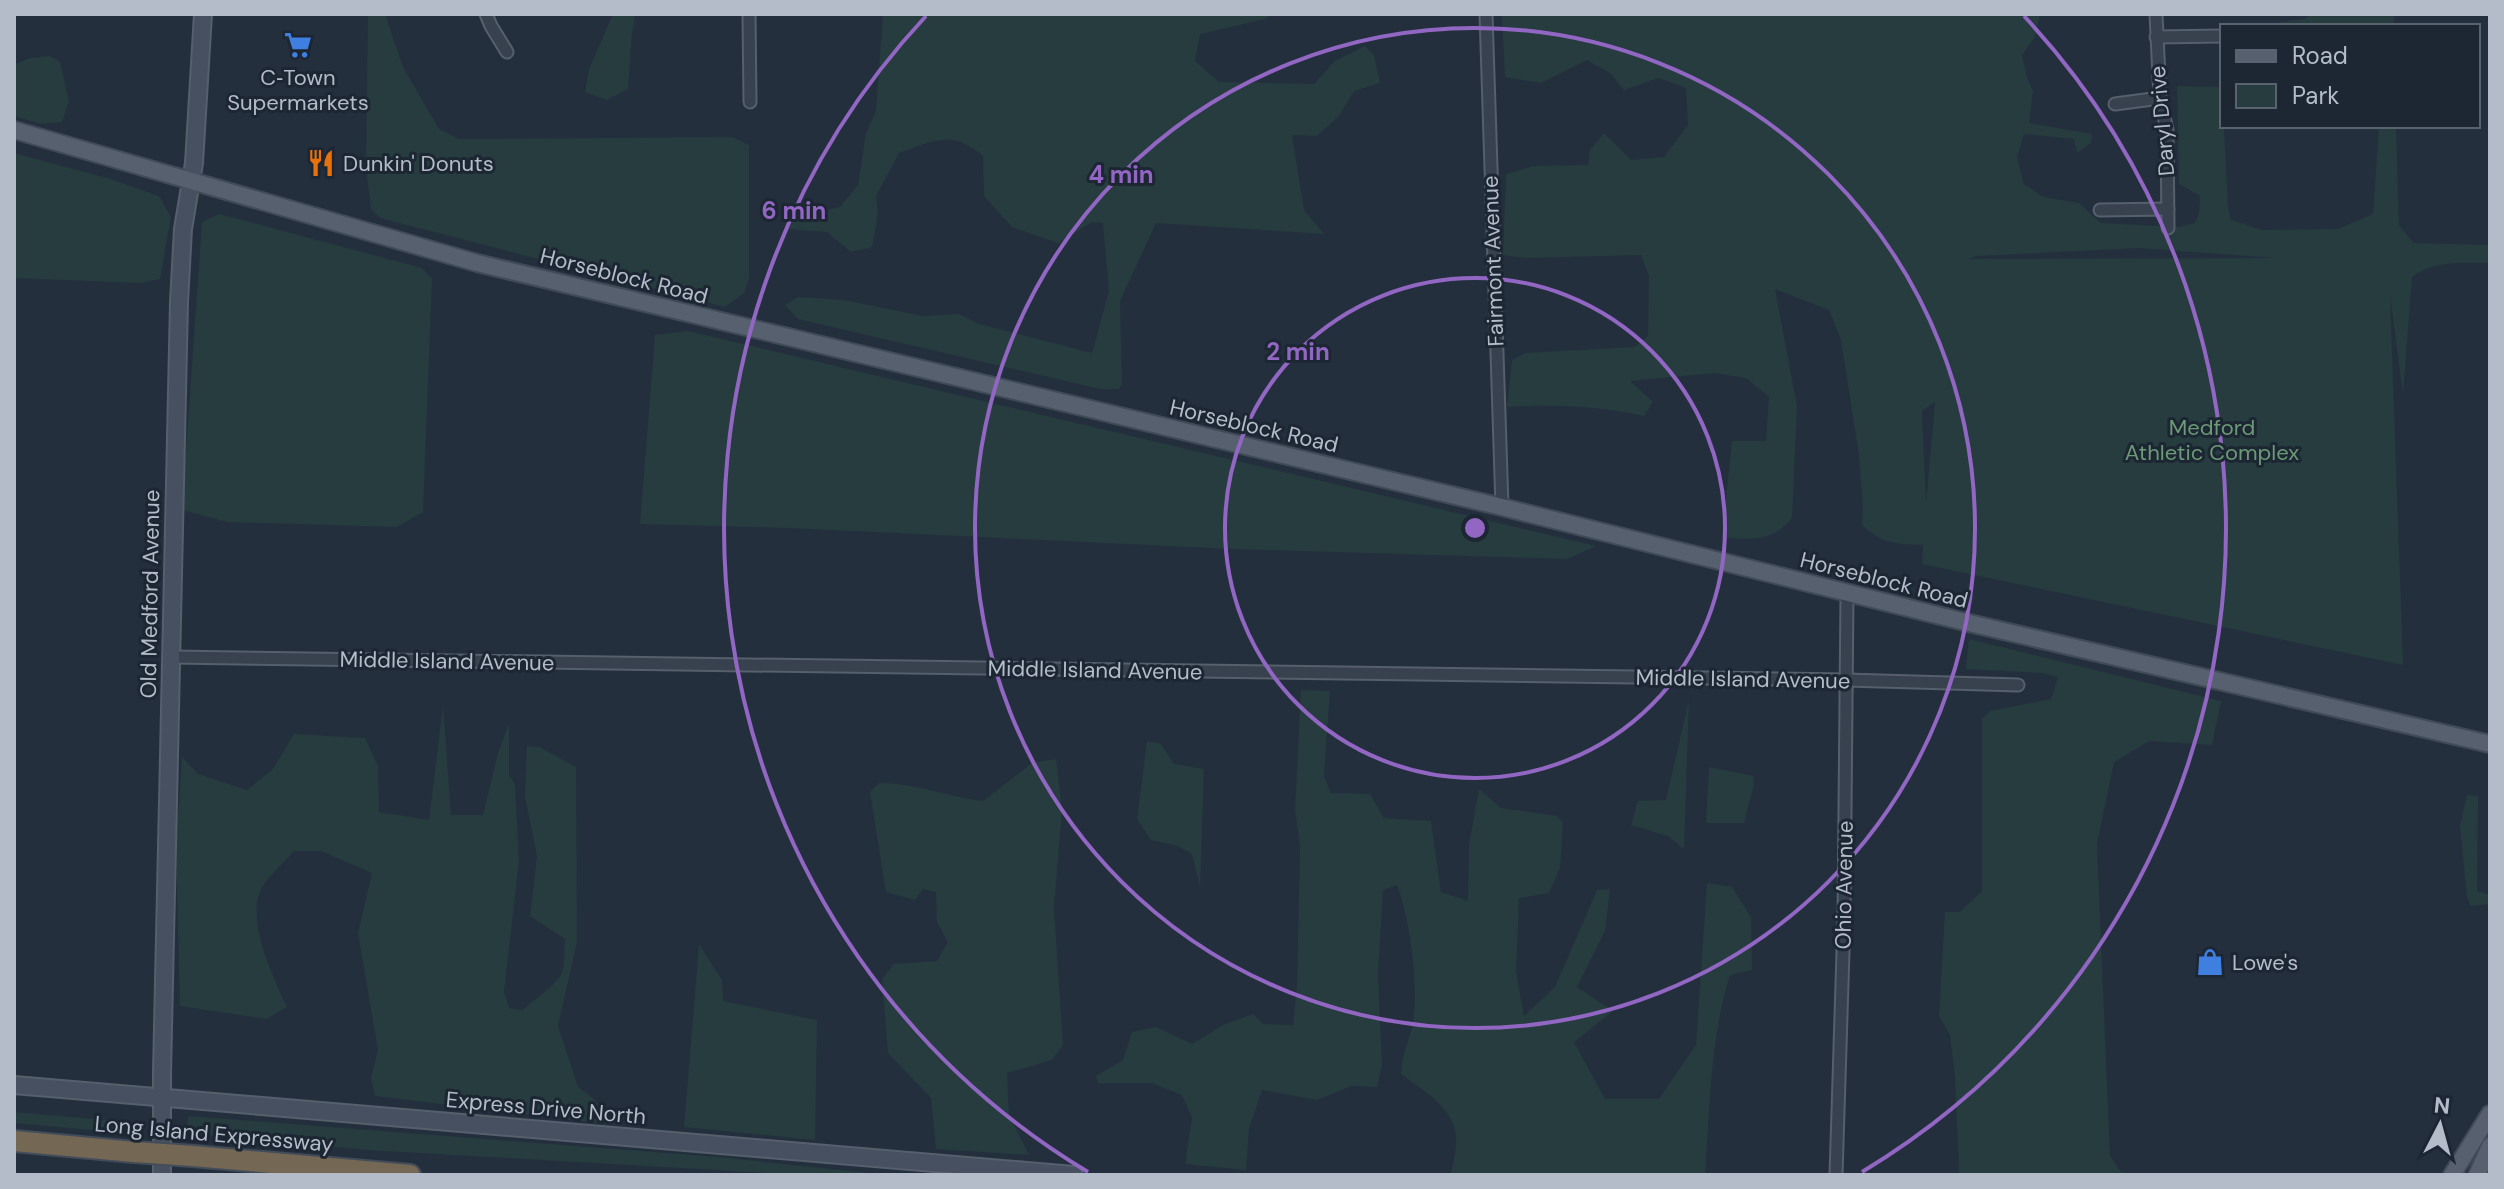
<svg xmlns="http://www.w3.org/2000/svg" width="2504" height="1189" font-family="'DM Sans',sans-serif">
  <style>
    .green { fill: #263c3f; fill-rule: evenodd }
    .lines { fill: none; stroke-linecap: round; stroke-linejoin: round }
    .street-casing { stroke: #565f6c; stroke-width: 15 }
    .secondary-casing { stroke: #565f6c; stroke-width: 20 }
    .primary-casing { stroke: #414a57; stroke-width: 20 }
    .highway-casing { stroke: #434c59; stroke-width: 24 }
    .street { stroke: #38414e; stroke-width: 11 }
    .secondary { stroke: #465061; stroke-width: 16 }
    .primary { stroke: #56606e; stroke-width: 16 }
    .highway { stroke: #746855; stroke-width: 20 }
    .highway-bridge-casing { stroke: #434c59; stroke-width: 24; stroke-linecap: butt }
    .highway-bridge { stroke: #746855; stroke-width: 20 }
    .ring { fill: none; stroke: #9266c3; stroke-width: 4 }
    .labels { text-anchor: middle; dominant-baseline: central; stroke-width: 6; stroke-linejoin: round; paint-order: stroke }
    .poi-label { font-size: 22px; fill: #b4bcc9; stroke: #1d2633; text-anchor: start }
    .street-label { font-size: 22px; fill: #b4bcc9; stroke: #1d2633 }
    .park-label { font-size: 22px; fill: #6b9a76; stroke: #1d2633 }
    .centre { fill: #9266c3; stroke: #1d2633; stroke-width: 4 }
    .ring-label { font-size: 24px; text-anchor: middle; font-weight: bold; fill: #9266c3; stroke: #1d2633; stroke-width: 6; stroke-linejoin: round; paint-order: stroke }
  </style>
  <rect width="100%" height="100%" fill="#242f3e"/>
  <g class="green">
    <path d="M368 14H385L403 67 439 129 459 139 732 137 749 145V278L744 293 725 307 380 218 371 209 366 168Z"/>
    <path d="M613 14H634L635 18 632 33 628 89 607 100 585 92 589 69Z"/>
    <path d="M883 14H1271L1265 19 1200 34 1195 61 1219 82 1314 84 1335 61 1365 46 1374 55 1380 83 1354 91 1339 116 1317 136 1292 135 1304 210 1324 234 1156 223 1120 301 1122 384 1119 389H1100L798 319 785 305 798 297 844 300 923 316 959 314 979 324 1092 353 1109 291 1103 223 1092 222 1058 243 1012 227 984 196 983 156C953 130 934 140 899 153L876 196 878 214 872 247 851 252 827 232 786 229 794 217 840 207 858 185 866 133 876 111Z"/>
    <path d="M1502 14H2040L2035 37 2022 55 2027 78 2033 91 2029 123 2092 134 2091 143 2077 153 2074 139 2024 134 2017 157 2024 184 2043 197 2079 203 2101 223 2179 227 2195 223 2199 213 2200 196 2179 184 2177 86 2218 87 2222 92 2228 206 2231 220 2262 230 2338 229 2373 214 2379 126H2396L2399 226 2414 243 2490 245V263C2463 263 2435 260 2412 277L2403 394 2390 295 2403 665 1922 564 1923 545C1895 544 1883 544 1862 525L1863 509 1859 455 1841 340 1829 310 1775 289 1797 406 1792 518C1773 542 1750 540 1722 537L1732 441H1766L1769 397 1746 378 1715 373 1630 381 1653 402 1644 416C1597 406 1554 404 1507 407L1512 360 1525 353 1635 347 1648 336 1649 276 1641 255 1524 258 1503 255 1506 174 1533 166 1588 165 1590 150 1604 133 1631 160 1664 157 1688 125 1686 88 1658 78 1624 90 1610 73 1587 60 1541 83 1505 77ZM2139 248 2275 258 1969 259 1976 256ZM1935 402V403L1926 504 1922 411Z"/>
    <path d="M2313 14H2394V26H2281L2280 22 2304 19Z"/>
    <path d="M50 56 60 62 69 101 62 122 41 124 14 116V65L30 58Z"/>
    <path d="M14 153 107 178 159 196 171 217 160 279 141 283 14 278Z"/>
    <path d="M219 214 422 268 432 279 423 512 397 527 228 522 182 510 202 222Z"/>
    <path d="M688 331 1596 546 1567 559 1234 549 790 528 640 524 655 335Z"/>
    <path d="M1969 639 2221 701 2212 745 2149 741 2114 762 2097 844 2110 1156 2123 1175H1960L1959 1171 1955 1077 1950 1035 1939 1016 1945 912H1960L1982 891V719L1990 711 2051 699 2058 677 2043 673 1966 669Z"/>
    <path d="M1301 690 1330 691 1324 776 1331 793 1370 794 1384 818 1431 821 1441 892 1468 901 1469 845 1479 789 1501 808 1557 816 1563 823 1560 868 1549 893 1519 898 1516 972 1524 1016 1555 987 1597 890 1610 889 1605 931 1577 987 1613 1011 1574 1042 1605 1099H1659L1696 1045 1707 883 1732 887 1751 917 1752 970 1730 975C1710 1040 1710 1107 1705 1175H1451C1453 1163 1457 1148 1456 1136 1453 1106 1422 1090 1401 1074 1401 1053 1413 1035 1414 1014 1417 975 1410 921 1397 885L1383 890 1378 973 1382 1066 1377 1087 1351 1086 1317 1100 1262 1090 1249 1129 1246 1170 1185 1164 1192 1118 1182 1095 1152 1083H1098L1096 1076 1123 1060 1132 1032 1156 1027 1192 1044 1223 1025 1253 1014 1263 1024 1293 1025 1297 987 1300 846 1295 810Z"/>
    <path d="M1689 700 1684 849 1668 836 1631 825 1638 801 1666 800Z"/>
    <path d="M443 705 451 815H483L498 753 509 724V775L515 785 519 861 504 992 509 1008 523 1010C532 1001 558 983 562 973 565 963 564 949 565 939L530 916 537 856 525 797 527 746 539 747 576 767 577 942 558 1026 578 1087 593 1098 616 1125 375 1096 371 1078 378 1050 358 933 372 873 321 851H294C284 863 264 879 259 894 249 927 273 977 287 1007L266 1019 180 1006 176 849 182 757 198 774 247 790 273 769 294 734 365 738 378 766 379 812 429 820Z"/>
    <path d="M1147 741 1161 744 1174 764 1204 769 1200 887 1192 854 1178 846 1151 840 1137 819Z"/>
    <path d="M1056 759 1062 810 1054 908 1063 1045 1052 1060 1007 1073 1009 1115 1029 1155 936 1149 931 1098 888 1053 882 979 894 964 937 961 948 942 937 922 936 892 923 889 915 900 886 892 870 792 879 783C915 783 948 797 983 801L1032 763Z"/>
    <path d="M1709 767 1753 776 1754 785 1744 823H1706Z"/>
    <path d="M2467 795 2478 796 2477 891 2490 895V904L2471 906 2467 897 2460 826Z"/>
    <path d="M699 944 722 980 723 1001 817 1020 815 1140 684 1127Z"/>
    <path d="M14 1112 141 1123 137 1134 14 1123Z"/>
    <path d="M188 1116 718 1157 888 1175H802L368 1150 187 1133Z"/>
  </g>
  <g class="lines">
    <g class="street-casing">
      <g id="street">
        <path d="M486 14 491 26 507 52"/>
        <path d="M749 14 750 102"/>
        <path d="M1486 14 1502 507"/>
        <path d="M2156 14 2160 98 2167 130 2168 228"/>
        <path d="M2156 37 2222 36"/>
        <path d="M2115 104 2160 98"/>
        <path d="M2100 210 2168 209"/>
        <path d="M172 657 1846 680 2018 685"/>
        <path d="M1836 1175 1844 920 1847 594"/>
      </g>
    </g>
    <g class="secondary-casing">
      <g id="secondary">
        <path d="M14 1085 1074 1175"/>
        <path d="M162 1175V1073L179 302 183 229 194 163 203 14"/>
      </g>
    </g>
    <g class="primary-casing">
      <g id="primary">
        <path d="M14 130 477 263 1502 507 1969 623 2490 744"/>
        <path d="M2452 1175 2490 1114"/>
        <path d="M2477 1175 2490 1146"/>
      </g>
    </g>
    <g class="highway-casing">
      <g id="highway">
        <path d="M14 1141 134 1152"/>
        <path d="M193 1156 410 1175"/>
      </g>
    </g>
    <use href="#street" class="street"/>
    <use href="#secondary" class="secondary"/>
    <use href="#primary" class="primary"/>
    <use href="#highway" class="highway"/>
    <g class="highway-bridge-casing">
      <path id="highway-bridge" d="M134 1152 193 1156"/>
    </g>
    <use href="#highway-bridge" class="highway-bridge"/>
  </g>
  <g class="ring">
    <circle cx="1475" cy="528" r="250"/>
    <circle cx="1475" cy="528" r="500"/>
    <path d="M1088 1172A751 751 0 0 1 926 16M2024 16A751 751 0 0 1 1862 1172"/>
  </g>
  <defs>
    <g id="supermarket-bare" transform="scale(2.16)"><path d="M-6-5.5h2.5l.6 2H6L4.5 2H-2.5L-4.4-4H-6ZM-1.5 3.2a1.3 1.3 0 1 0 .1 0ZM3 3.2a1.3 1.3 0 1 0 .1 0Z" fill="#3f7fe0" stroke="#1d2633" stroke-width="2.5" paint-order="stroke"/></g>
    <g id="restaurant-bare" transform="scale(2.16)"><path d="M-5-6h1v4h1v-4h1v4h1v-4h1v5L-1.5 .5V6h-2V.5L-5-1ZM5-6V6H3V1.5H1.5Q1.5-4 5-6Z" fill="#e8710a" stroke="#1d2633" stroke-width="2.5" paint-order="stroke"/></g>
    <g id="shop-bare" transform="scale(2.16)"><path d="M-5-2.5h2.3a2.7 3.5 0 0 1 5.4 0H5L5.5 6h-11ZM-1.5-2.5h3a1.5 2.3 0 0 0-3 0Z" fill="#3f7fe0" stroke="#1d2633" stroke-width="2.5" paint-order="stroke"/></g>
  </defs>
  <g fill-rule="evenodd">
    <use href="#supermarket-bare" x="298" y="45"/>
    <use href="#restaurant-bare" x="321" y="163"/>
    <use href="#shop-bare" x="2210" y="962"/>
  </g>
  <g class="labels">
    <g class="poi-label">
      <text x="298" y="77" text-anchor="middle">C‑Town<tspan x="298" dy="25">Supermarkets</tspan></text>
      <text x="343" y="163">Dunkin' Donuts</text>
      <text x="2232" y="962">Lowe's</text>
    </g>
    <g class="street-label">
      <text transform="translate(2162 121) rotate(-95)">Daryl Drive</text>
      <text transform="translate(1493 261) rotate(-92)">Fairmont Avenue</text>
      <text transform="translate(624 276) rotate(14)">Horseblock Road</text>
      <text transform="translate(1254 426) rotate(13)">Horseblock Road</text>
      <text transform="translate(1884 580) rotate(14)">Horseblock Road</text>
      <text transform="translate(150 594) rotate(-89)">Old Medford Avenue</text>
      <text transform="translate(447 661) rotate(1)">Middle Island Avenue</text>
      <text transform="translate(1095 670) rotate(1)">Middle Island Avenue</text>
      <text transform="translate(1743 679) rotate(1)">Middle Island Avenue</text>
      <text transform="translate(1844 885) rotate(-89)">Ohio Avenue</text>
      <text transform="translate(546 1108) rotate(5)">Express Drive North</text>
      <text transform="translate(214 1134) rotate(5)">Long Island Expressway</text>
    </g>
    <g class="park-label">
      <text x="2212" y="427">Medford<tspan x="2212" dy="25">Athletic Complex</tspan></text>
    </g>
  </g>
  <circle cx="1475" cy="528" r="12" class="centre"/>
  <g class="ring-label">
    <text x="1121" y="183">4 min</text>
    <text x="794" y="219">6 min</text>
    <text x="1298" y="360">2 min</text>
  </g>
  <rect width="2504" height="1189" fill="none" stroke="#b4bcc9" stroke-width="32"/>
  <rect x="2220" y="24" width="260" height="104" fill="#1d2633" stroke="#59626f" stroke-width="2"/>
  <rect x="2236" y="50" width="40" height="12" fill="#56606e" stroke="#59626f" stroke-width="2"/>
  <text x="2292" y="64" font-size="24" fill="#b4bcc9">Road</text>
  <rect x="2236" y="84" width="40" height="24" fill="#263c3f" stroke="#59626f" stroke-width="2"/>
  <text x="2292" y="104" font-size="24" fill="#b4bcc9">Park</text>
  <g transform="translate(2440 1125) rotate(6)" stroke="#1d2633" stroke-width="6" paint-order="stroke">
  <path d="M0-6L14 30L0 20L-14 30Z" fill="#b4bcc9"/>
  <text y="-12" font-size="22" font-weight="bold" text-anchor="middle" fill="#b4bcc9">N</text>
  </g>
</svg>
